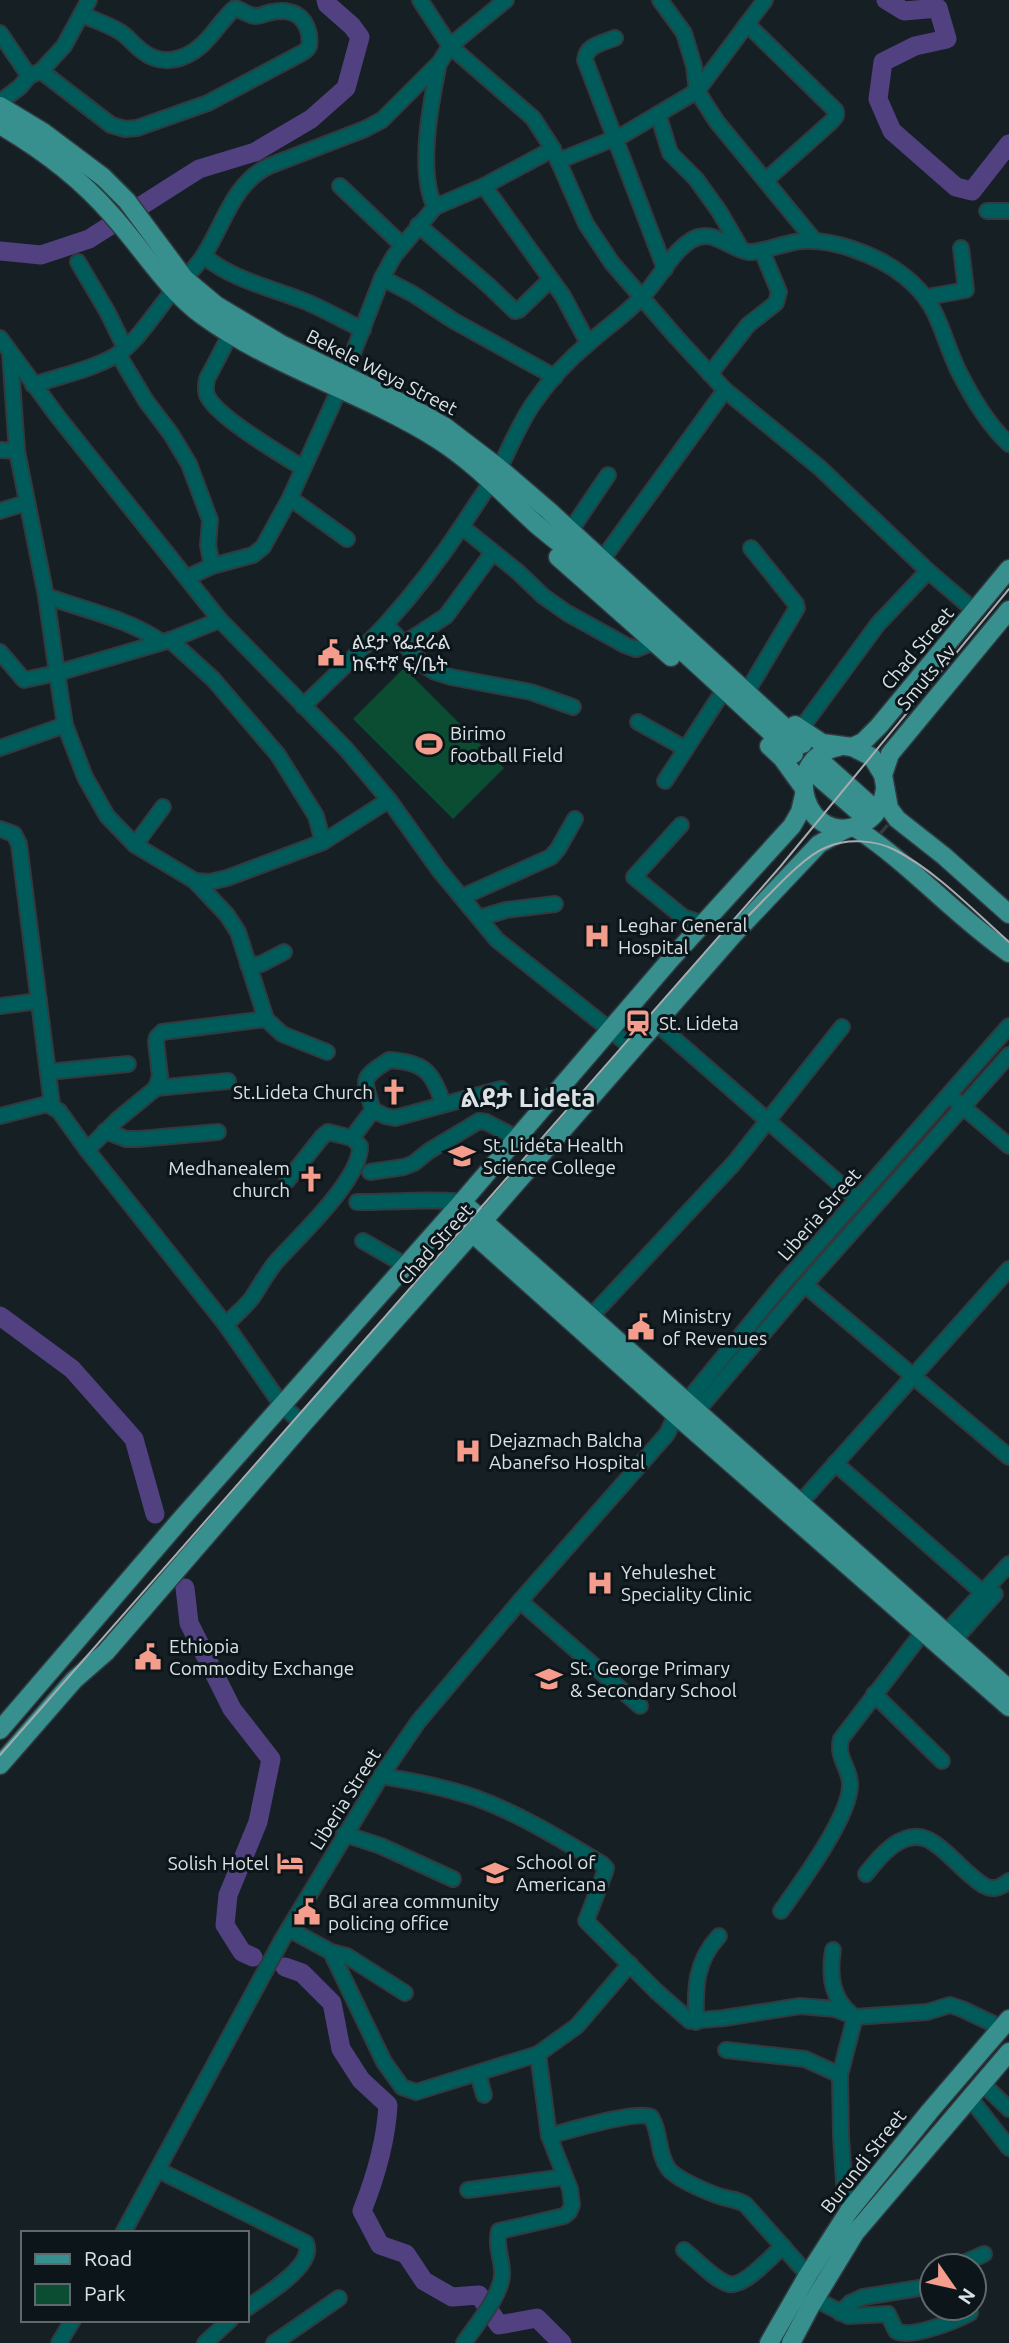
<svg xmlns="http://www.w3.org/2000/svg" width="1009" height="2343" font-family="Ubuntu,'Noto Sans Ethiopic',sans-serif">
  <style>
    .green { fill: #0a4d33 }
    .lines { fill: none; stroke-linecap: round; stroke-linejoin: round }
    .river { stroke: #514181; stroke-width: 19 }
    .major-tunnel { stroke: #333c41; stroke-width: 18; stroke-dasharray: 18 9; stroke-linecap: butt }
    .minor-casing { stroke: #313a3f; stroke-width: 18 }
    .major-casing { stroke: #313a3f; stroke-width: 21 }
    .minor { stroke: #005b5b; stroke-width: 14 }
    .major { stroke: #37908e; stroke-width: 18 }
    .tram { stroke: #a5adb0; stroke-width: 2 }
    .labels { text-anchor: middle; dominant-baseline: central; stroke-width: 6; stroke-linejoin: round; paint-order: stroke }
    .street-label { font-size: 19px; fill: #dbe2e5; stroke: #0c161a }
    .poi-label { font-size: 19px; fill: #dbe2e5; stroke: #0c161a; text-anchor: start }
    .district-label { font-size: 26px; font-weight: bold; fill: #dbe2e5; stroke: #0c161a }
  </style>
  <rect width="100%" height="100%" fill="#151f24"/>
  <path class="green" d="M404 668 504 768 453 819 353 719Z"/>
  <g class="lines">
    <g class="river">
      <path d="M886 0 904 11 938 8 947 39 915 46 883 62 878 99 892 131 956 187 972 191 1009 144"/>
      <path d="M0 251 41 255 89 239 199 169 255 152 311 119 346 88 360 37 352 26 327 4 326 0"/>
      <path d="M0 1316 72 1369 134 1439 155 1514"/>
      <path d="M185 1588 189 1623 232 1709 271 1759 258 1822 228 1895 225 1925 242 1952 253 1957"/>
      <path d="M285 1967 302 1973 332 2003 341 2049 361 2080 388 2105C386 2142 376 2176 362 2211L380 2245 406 2254 424 2281 452 2297 479 2295 499 2325 537 2318 562 2343"/>
    </g>
    <path class="major-tunnel" d="M860 813 883 833"/>
    <g class="minor-casing">
      <g id="minor">
        <path d="M420 0 450 46 533 118 553 149 586 224 612 263 676 337 725 390 820 468 928 571 975 611"/>
        <path d="M660 0 684 33 694 66 697 91 717 122 814 240"/>
        <path d="M747 24 836 111V116L831 122 766 180"/>
        <path d="M0 33 29 76"/>
        <path d="M615 38C603 43 586 45 585 60L665 269"/>
        <path d="M41 71 111 125 125 129 137 128 208 103 302 53C311 48 310 44 309 34 305 15 291 8 272 12 266 13 261 16 256 16 249 16 242 10 235 8 223 18 214 34 202 45 185 60 162 67 142 51 135 46 129 38 122 33 110 25 95 21 82 14"/>
        <path d="M0 102 20 87 29 76 41 71 52 59 64 46 89 0"/>
        <path d="M658 114 670 153 696 179 719 211 740 247"/>
        <path d="M558 161 623 135 697 91 765 0"/>
        <path d="M340 186 402 245"/>
        <path d="M484 186 563 296 588 343"/>
        <path d="M435 207C417 172 431 101 439 63"/>
        <path d="M987 211H1009"/>
        <path d="M418 225 488 285 515 311 519 310 550 280"/>
        <path d="M204 256C234 281 273 288 309 303 327 311 345 321 363 330"/>
        <path d="M78 262 108 313 125 348"/>
        <path d="M382 278 413 294 454 321 555 377"/>
        <path d="M927 297 966 290 961 248"/>
        <path d="M230 335 207 379C206 384 205 390 207 395 215 416 282 455 303 468"/>
        <path d="M0 338 58 417 220 620 346 749 389 800 439 870 497 940 634 1049"/>
        <path d="M118 354 146 401 171 434 189 464 210 520 208 545 212 566"/>
        <path d="M345 374 382 278 394 256 435 207 484 186 553 149"/>
        <path d="M710 374 748 325 776 303 779 292 762 251"/>
        <path d="M33 385C60 376 90 370 115 356 136 344 156 311 172 292 183 280 195 269 204 255 224 224 233 183 269 166L365 129 382 120 440 62 450 46 506 0"/>
        <path d="M0 450 17 451"/>
        <path d="M290 498 347 539"/>
        <path d="M0 511 26 503"/>
        <path d="M575 524 608 475"/>
        <path d="M462 527 518 572 543 596 567 613 625 645 636 649 654 642"/>
        <path d="M607 553 725 390"/>
        <path d="M188 577 212 566 253 555 263 547 290 498 339 390"/>
        <path d="M46 596C84 610 126 618 160 641"/>
        <path d="M386 625 425 666 435 672 451 677 531 692 573 707"/>
        <path d="M170 640 213 679 278 755 316 816 323 842"/>
        <path d="M405 643 446 616 493 552"/>
        <path d="M0 652 24 680 57 673 46 596 17 451 10 353"/>
        <path d="M751 685 797 608 796 604 751 548"/>
        <path d="M303 706C331 679 360 652 386 624 414 593 441 558 464 523 476 504 490 485 501 465 511 445 520 423 533 404 548 382 569 359 590 342 607 327 626 314 642 297 659 280 670 254 690 241 712 226 728 249 749 252 759 253 782 244 795 242 828 236 878 255 904 276 940 304 940 332 958 370 971 396 988 425 1009 444"/>
        <path d="M638 722 686 749"/>
        <path d="M65 725 85 777 107 816 135 845 195 881 210 882 227 878 323 842 389 800"/>
        <path d="M800 730 878 624 928 571"/>
        <path d="M0 748 65 725 57 673 170 640 220 620"/>
        <path d="M665 781 718 699"/>
        <path d="M681 825 634 877 683 917 704 924"/>
        <path d="M0 829 14 834 19 844 52 1105"/>
        <path d="M135 845 163 807"/>
        <path d="M195 881 227 915 238 932 266 1019 282 1034 327 1052"/>
        <path d="M462 897 551 857 558 849 575 819"/>
        <path d="M479 918 506 910 555 904"/>
        <path d="M248 965 261 964 284 952"/>
        <path d="M0 1006 39 1001"/>
        <path d="M656 1023 857 1199"/>
        <path d="M48 1072 128 1064"/>
        <path d="M156 1088 228 1081"/>
        <path d="M955 1100 1009 1146"/>
        <path d="M373 1110C363 1078 360 1079 389 1060 423 1062 433 1071 443 1104"/>
        <path d="M0 1116 47 1104 59 1111 87 1150 226 1325 281 1404 303 1424"/>
        <path d="M105 1131 126 1139H139L218 1132"/>
        <path d="M352 1138 373 1110 385 1116 395 1118 501 1089"/>
        <path d="M87 1150 117 1120 156 1088 160 1076 156 1042 157 1037 162 1032 266 1019"/>
        <path d="M370 1172 404 1167 414 1163 429 1151 479 1121 486 1122 517 1138"/>
        <path d="M357 1202C392 1203 427 1198 462 1202"/>
        <path d="M363 1241 405 1265"/>
        <path d="M805 1285 1009 1457"/>
        <path d="M585 1323 734 1163 842 1027"/>
        <path d="M226 1325C234 1316 244 1308 252 1298 260 1286 267 1273 276 1262 298 1237 361 1180 360 1146L352 1138 328 1132 322 1137 287 1181"/>
        <path d="M692 1417 795 1296 1009 1055"/>
        <path d="M835 1463 990 1599"/>
        <path d="M793 1511 1009 1269"/>
        <path d="M520 1601 640 1706"/>
        <path d="M939 1640 1009 1564"/>
        <path d="M948 1647 995 1594"/>
        <path d="M874 1694 942 1761"/>
        <path d="M381 1776C413 1781 445 1787 476 1798 520 1814 562 1840 602 1864L606 1868 605 1872 586 1921 656 1991 690 2021 724 2018 800 2006 835 2009 855 2017 927 2012 950 2005 962 2009 1002 2028"/>
        <path d="M344 1834 381 1846 453 1879"/>
        <path d="M866 1874C879 1857 903 1827 929 1840 946 1849 959 1867 975 1879 980 1883 987 1889 994 1888 999 1888 1005 1884 1009 1881"/>
        <path d="M781 1911C800 1884 849 1818 850 1786 851 1768 836 1759 841 1739L923 1632"/>
        <path d="M289 1929 331 1952 347 1956 405 1993"/>
        <path d="M833 1950C829 1974 831 1998 851 2014"/>
        <path d="M331 1952 384 2062 402 2087 416 2092 538 2054 577 2026 630 1964"/>
        <path d="M696 2022C695 1988 695 1962 719 1936"/>
        <path d="M726 2050 805 2059 840 2075"/>
        <path d="M478 2074 484 2095"/>
        <path d="M983 2084 1009 2109"/>
        <path d="M970 2098 1009 2148"/>
        <path d="M549 2136C568 2131 636 2110 651 2117 661 2132 657 2153 668 2168 675 2179 713 2195 726 2198 734 2200 739 2200 746 2205L808 2275"/>
        <path d="M158 2170 306 2243C316 2266 263 2296 247 2308"/>
        <path d="M468 2190 565 2177"/>
        <path d="M849 2211 844 2183 841 2136 840 2075 855 2017"/>
        <path d="M123 2233 282 1940 381 1776 418 1722 520 1601 667 1434 676 1415 782 1285 1009 1026"/>
        <path d="M684 2250C695 2259 716 2281 729 2284 743 2288 772 2256 783 2246"/>
        <path d="M957 2266 984 2254"/>
        <path d="M815 2299 848 2316 888 2314 896 2331C911 2339 955 2321 970 2313"/>
        <path d="M840 2313 850 2303 863 2297 932 2286"/>
        <path d="M59 2343 73 2320"/>
        <path d="M205 2343 230 2320"/>
        <path d="M274 2343 339 2298"/>
        <path d="M464 2343C475 2326 501 2296 502 2275 503 2261 495 2246 499 2231L564 2216 569 2212 572 2205 570 2189 549 2136 538 2054"/>
      </g>
    </g>
    <g class="major-casing">
      <g id="major">
        <path d="M0 106 43 132 103 177 127 201 185 279 216 305 281 344 414 409 444 426 499 468 548 510 803 744"/>
        <path d="M0 125C41 149 80 178 111 214 142 248 165 288 203 316 275 368 362 392 437 439 474 462 505 496 537 525 556 541 576 556 594 572 662 631 728 693 794 754"/>
        <path d="M558 557 671 657"/>
        <path d="M795 725 822 743 852 747 872 757 883 775 889 808 897 819 944 856 1009 914"/>
        <path d="M769 746 782 758 803 787"/>
        <path d="M839 747C776 759 807 850 862 824 876 817 883 804 885 789"/>
        <path d="M852 747 863 742 879 726 1009 569"/>
        <path d="M823 763 869 804"/>
        <path d="M814 773 860 813"/>
        <path d="M883 775 890 754 1009 610"/>
        <path d="M854 827C910 863 954 915 1009 953"/>
        <path d="M462 1202 1009 1689"/>
        <path d="M451 1214 686 1424 1009 1707"/>
        <path d="M0 1730 182 1518 462 1202 670 960 792 826 800 812 804 795"/>
        <path d="M0 1765 74 1680 106 1652 303 1424 483 1221 733 935 819 844 846 829"/>
        <path d="M769 2343 808 2275 849 2211 930 2111 1009 2019"/>
        <path d="M791 2343 810 2307 855 2233 1009 2052"/>
      </g>
    </g>
    <use href="#minor" class="minor"/>
    <use href="#major" class="major"/>
    <g class="tram">
      <path d="M746 918C767 898 801 857 827 847 848 838 876 840 895 850 936 871 974 911 1009 942"/>
      <path d="M0 1755 780 867 1009 589"/>
    </g>
  </g>
  <defs>
    <g id="civic-bare" transform="scale(2.1)"><path d="M-.6-6.5H3V-4.5H.6V-3L4-1V1h2V6H-6V1h2V-1L-.6-3ZM-1.2 2.5V6h2.4V2.5Z" fill="#f49d8c" stroke="#0c161a" stroke-width="2.5" paint-order="stroke"/></g>
    <g id="stadium-bare" transform="scale(2.1)"><path d="M0-5a6.5 5 0 1 0 0 10a6.5 5 0 1 0 0-10ZM-3.5-1.8h7v3.6h-7Z" fill="#f49d8c" stroke="#0c161a" stroke-width="2.5" paint-order="stroke"/></g>
    <g id="hospital-bare" transform="scale(2.1)"><path d="M-5-5h3v3.5h4V-5h3V5h-3V1.5h-4V5h-3Z" fill="#f49d8c" stroke="#0c161a" stroke-width="2.5" paint-order="stroke"/></g>
    <g id="station-bare" transform="scale(2.1)"><path d="M-3-6H3Q5-6 5-4V2Q5 4 3 4L4.5 6H3L1.5 4h-3L-3 6H-4.5L-3 4Q-5 4-5 2V-4Q-5-6-3-6ZM-3.5-4v3h7v-3ZM-3.5 1v1.5H-2V1ZM2 1v1.5H3.5V1Z" fill="#f49d8c" stroke="#0c161a" stroke-width="2.5" paint-order="stroke"/></g>
    <g id="church-bare" transform="scale(2.1)"><path d="M-1.2-6h2.4v3.5h3.3v2.4h-3.3V6h-2.4V-.1h-3.3v-2.4h3.3Z" fill="#f49d8c" stroke="#0c161a" stroke-width="2.5" paint-order="stroke"/></g>
    <g id="university-bare" transform="scale(2.1)"><path d="M0-5L7-2L0 1L-7-2ZM-4 1L0 2.5L4 1V4Q0 6-4 4Z" fill="#f49d8c" stroke="#0c161a" stroke-width="2.5" paint-order="stroke"/></g>
    <g id="school-bare" transform="scale(2.1)"><path d="M0-5L7-2L0 1L-7-2ZM-4 1L0 2.5L4 1V4Q0 6-4 4Z" fill="#f49d8c" stroke="#0c161a" stroke-width="2.5" paint-order="stroke"/></g>
    <g id="hotel-bare" transform="scale(2.1)"><path d="M-6-4.5h1.5V1H6V5H4.5V3h-9V5H-6ZM-4 0a1.8 1.8 0 1 1 3.6 0ZM.5 0V-2.5h3Q6-2.5 6 0Z" fill="#f49d8c" stroke="#0c161a" stroke-width="2.5" paint-order="stroke"/></g>
  </defs>
  <g fill-rule="evenodd">
    <use href="#civic-bare" x="331" y="653"/>
    <use href="#stadium-bare" x="429" y="744"/>
    <use href="#hospital-bare" x="597" y="936"/>
    <use href="#station-bare" x="638" y="1023"/>
    <use href="#church-bare" x="394" y="1092"/>
    <use href="#university-bare" x="462" y="1156"/>
    <use href="#church-bare" x="311" y="1179"/>
    <use href="#civic-bare" x="641" y="1327"/>
    <use href="#hospital-bare" x="468" y="1451"/>
    <use href="#hospital-bare" x="600" y="1583"/>
    <use href="#civic-bare" x="148" y="1657"/>
    <use href="#school-bare" x="549" y="1679"/>
    <use href="#hotel-bare" x="290" y="1863"/>
    <use href="#school-bare" x="495" y="1873"/>
    <use href="#civic-bare" x="307" y="1912"/>
  </g>
  <g class="labels">
    <g class="street-label">
      <text transform="translate(382 372) rotate(27)">Bekele Weya Street</text>
      <text transform="translate(917 648) rotate(-50)">Chad Street</text>
      <text transform="translate(926 677) rotate(-50)">Smuts Av</text>
      <text transform="translate(819 1214) rotate(-49)">Liberia Street</text>
      <text transform="translate(435 1244) rotate(-48)">Chad Street</text>
      <text transform="translate(345 1799) rotate(-58)">Liberia Street</text>
      <text transform="translate(863 2161) rotate(-52)">Burundi Street</text>
    </g>
    <g class="poi-label">
      <text x="352" y="642">ልደታ የፌደራል<tspan x="352" dy="22">ከፍተኛ ፍ/ቤት</tspan></text>
      <text x="450" y="733">Birimo<tspan x="450" dy="22">football Field</tspan></text>
      <text x="618" y="925">Leghar General<tspan x="618" dy="22">Hospital</tspan></text>
      <text x="659" y="1023">St. Lideta</text>
      <text x="373" y="1092" text-anchor="end">St.Lideta Church</text>
      <text x="483" y="1145">St. Lideta Health<tspan x="483" dy="22">Science College</tspan></text>
      <text x="290" y="1168" text-anchor="end">Medhanealem<tspan x="290" dy="22">church</tspan></text>
      <text x="662" y="1316">Ministry<tspan x="662" dy="22">of Revenues</tspan></text>
      <text x="489" y="1440">Dejazmach Balcha<tspan x="489" dy="22">Abanefso Hospital</tspan></text>
      <text x="621" y="1572">Yehuleshet<tspan x="621" dy="22">Speciality Clinic</tspan></text>
      <text x="169" y="1646">Ethiopia<tspan x="169" dy="22">Commodity Exchange</tspan></text>
      <text x="570" y="1668">St. George Primary<tspan x="570" dy="22">&amp; Secondary School</tspan></text>
      <text x="516" y="1862">School of<tspan x="516" dy="22">Americana</tspan></text>
      <text x="269" y="1863" text-anchor="end">Solish Hotel</text>
      <text x="328" y="1901">BGI area community<tspan x="328" dy="22">policing office</tspan></text>
    </g>
    <g class="district-label">
      <text x="528" y="1097">ልደታ Lideta</text>
    </g>
  </g>
  <rect x="21" y="2231" width="228" height="91" fill="#0c161a" stroke="#5f686b" stroke-width="2"/>
  <rect x="35" y="2254" width="35" height="10" fill="#37908e" stroke="#5f686b" stroke-width="2"/>
  <text x="84" y="2266" font-size="21" fill="#dbe2e5">Road</text>
  <rect x="35" y="2284" width="35" height="21" fill="#0a4d33" stroke="#5f686b" stroke-width="2"/>
  <text x="84" y="2301" font-size="21" fill="#dbe2e5">Park</text>
  <g transform="translate(953 2287) rotate(124)"><circle r="33" fill="#0c161a" stroke="#5f686b" stroke-width="2"/>
  <path d="M0-5L12 26L0 18L-12 26Z" fill="#f49d8c"/>
  <text y="-10" font-size="19" font-weight="bold" text-anchor="middle" fill="#dbe2e5">N</text>
  </g>
</svg>
